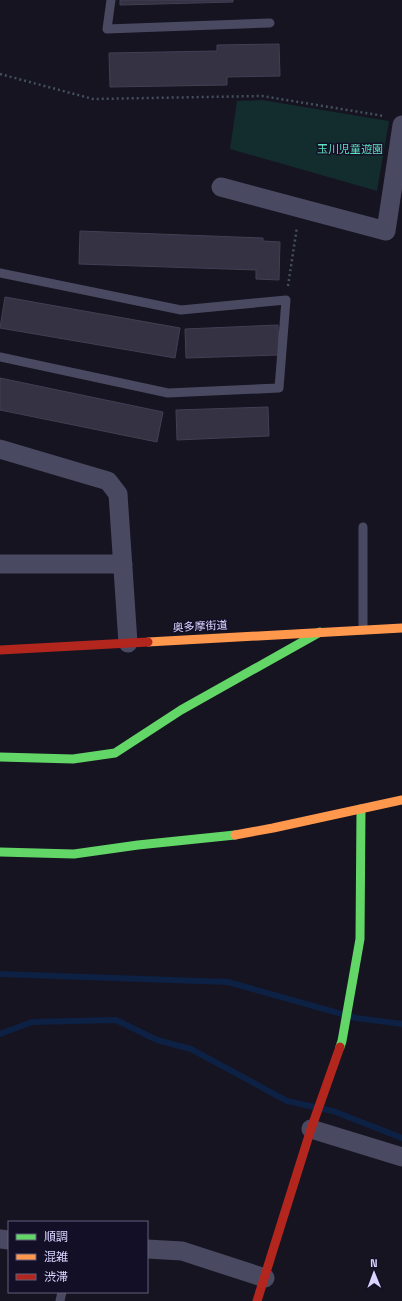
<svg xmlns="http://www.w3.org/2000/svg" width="402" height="1301" font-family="'Space Grotesk','Noto Sans JP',sans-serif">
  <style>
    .green { fill: #132c2d }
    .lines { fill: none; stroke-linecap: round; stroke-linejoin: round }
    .stream { stroke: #0d2144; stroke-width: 6 }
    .building { fill: #343243; stroke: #433f54 }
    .path { stroke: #44505f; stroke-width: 2.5; stroke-dasharray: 2 3; stroke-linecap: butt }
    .lane { stroke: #4a4962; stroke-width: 9 }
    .street { stroke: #4a4962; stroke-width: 19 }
    .fast { stroke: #63d668; stroke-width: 9 }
    .slow { stroke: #ff974d; stroke-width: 9 }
    .jam { stroke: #b3261e; stroke-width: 9 }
    .labels { text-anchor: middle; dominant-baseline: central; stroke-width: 3; stroke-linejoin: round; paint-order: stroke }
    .park-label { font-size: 11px; fill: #5fe0c0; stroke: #130f26 }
    .street-label { font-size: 11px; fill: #d9d4ff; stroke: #130f26 }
  </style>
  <rect width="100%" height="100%" fill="#161421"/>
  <path class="green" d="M262 100 389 121 377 191 230 149 237 101Z"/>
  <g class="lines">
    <g class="stream">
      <path d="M0 974 228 982 356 1018 402 1024"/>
      <path d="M0 1034 32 1022 116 1020 157 1040 191 1049 287 1101 333 1111 402 1138"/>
    </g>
  </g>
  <g class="building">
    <path d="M120 0H233V2L120 5Z"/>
    <path d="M279 44 280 76 227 77V85L110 87 109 53 217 51V45Z"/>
    <path d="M80 231 263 238V241L280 242 279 280 256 279V270L79 264Z"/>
    <path d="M5 297 180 328 175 358 0 328Z"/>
    <path d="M278 325 279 355 186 358 185 329Z"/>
    <path d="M0 378 163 412 157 442 0 410Z"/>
    <path d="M268 407 269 436 177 440 176 410Z"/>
  </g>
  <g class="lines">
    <g class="path">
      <path d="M0 74 93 99 262 96 384 116"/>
      <path d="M288 286 297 227"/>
    </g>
    <g class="lane">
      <path d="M111 0 107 29 270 23"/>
      <path d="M0 273 181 310 286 300 279 388 168 393 0 357"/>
      <path d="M363 527V630"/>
      <path d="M60 1301 62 1292"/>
    </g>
    <g class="street">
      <path d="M221 187 386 231 402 125"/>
      <path d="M0 449 108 481 118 494 128 643"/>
      <path d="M0 564H123"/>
      <path d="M311 1129 402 1157"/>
      <path d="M0 1239 9 1240"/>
      <path d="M147 1249 182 1251 265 1278"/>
    </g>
    <g class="fast">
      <path d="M0 757 73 759 115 753 181 710 320 632"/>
      <path d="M0 852 74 854 138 845 235 835"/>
      <path d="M340 1047 342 1041 360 939 361 809"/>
    </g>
    <g class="slow">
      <path d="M148 642 402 628"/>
      <path d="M235 835 273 828 402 800"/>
    </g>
    <g class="jam">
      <path d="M0 650 148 642"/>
      <path d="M257 1301 311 1129 340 1047"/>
    </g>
  </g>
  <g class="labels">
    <g class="park-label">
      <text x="350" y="149">玉川児童遊園</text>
    </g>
    <g class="street-label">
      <text transform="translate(200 626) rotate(-3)">奥多摩街道</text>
    </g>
  </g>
  <rect x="8" y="1221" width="140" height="72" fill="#130f26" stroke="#625e7d"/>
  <rect x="16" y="1234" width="20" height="6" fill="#63d668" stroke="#625e7d"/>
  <text x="44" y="1241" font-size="12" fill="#d9d4ff">順調</text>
  <rect x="16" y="1254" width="20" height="6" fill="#ff974d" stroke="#625e7d"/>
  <text x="44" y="1261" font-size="12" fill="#d9d4ff">混雑</text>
  <rect x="16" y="1274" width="20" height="6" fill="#b3261e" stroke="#625e7d"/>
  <text x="44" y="1281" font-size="12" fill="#d9d4ff">渋滞</text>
  <g transform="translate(374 1273) rotate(359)" stroke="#130f26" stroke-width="3" paint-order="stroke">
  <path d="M0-3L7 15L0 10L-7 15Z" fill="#d9d4ff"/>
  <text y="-6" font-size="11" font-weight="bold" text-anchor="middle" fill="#d9d4ff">N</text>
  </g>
</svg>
